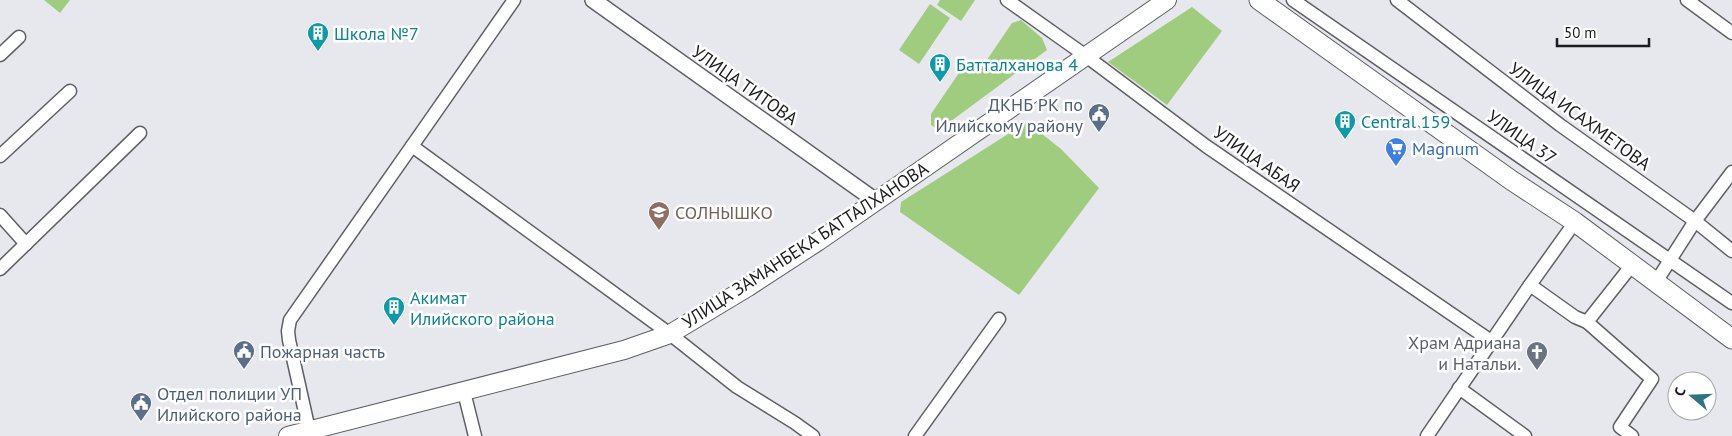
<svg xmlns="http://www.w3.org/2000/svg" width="1732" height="436" font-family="'PT Sans',sans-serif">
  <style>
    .green { fill: #9fcc7f }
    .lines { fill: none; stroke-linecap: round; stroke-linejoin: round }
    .minor-casing { stroke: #5f6064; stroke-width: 15 }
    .tertiary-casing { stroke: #5f6064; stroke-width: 18 }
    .secondary-casing { stroke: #5f6064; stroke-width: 20 }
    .primary-casing { stroke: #5f6064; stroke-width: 21 }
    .minor { stroke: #fff; stroke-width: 12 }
    .tertiary { stroke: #fff; stroke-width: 15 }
    .secondary { stroke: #fff; stroke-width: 18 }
    .primary { stroke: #fff; stroke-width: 19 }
    .labels { text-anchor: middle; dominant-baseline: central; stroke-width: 5; stroke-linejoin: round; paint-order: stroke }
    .culture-label { font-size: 18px; fill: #0d838f; stroke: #fff; text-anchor: start }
    .street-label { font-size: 18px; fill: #1c1c1e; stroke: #fff }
    .service-label { font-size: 18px; fill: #4e5e75; stroke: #fff; text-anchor: start }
    .shop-label { font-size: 18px; fill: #366cbe; stroke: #fff; text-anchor: start }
    .education-label { font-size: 18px; fill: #785e54; stroke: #fff; text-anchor: start }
    .worship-label { font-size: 18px; fill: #5b616d; stroke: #fff; text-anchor: end }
  </style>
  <rect width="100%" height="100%" fill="#e7e8ed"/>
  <g class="green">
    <path d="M44 0H70L60 13Z"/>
    <path d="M940 0H975L961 21 937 5Z"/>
    <path d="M930 4 950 18 919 64 899 50Z"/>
    <path d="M1192 7 1222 31 1167 105 1108 62Z"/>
    <path d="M1021 20 1042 38 1047 50 939 130 931 125V114L965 64 978 73 1012 23Z"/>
    <path d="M1027 122 1061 149 1099 188 1019 295 900 212 901 202Z"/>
  </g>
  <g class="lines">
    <g class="minor-casing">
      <g id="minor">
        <path d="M514 0 412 146 670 334 737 387 795 423 813 436"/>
        <path d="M1007 0 1086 56 1206 146 1491 341"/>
        <path d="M1293 0 1732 303"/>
        <path d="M1397 0 1560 125 1695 221 1732 172"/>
        <path d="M1687 0 1732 33"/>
        <path d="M0 55 19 37"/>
        <path d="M0 156 70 91"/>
        <path d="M0 215 26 244"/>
        <path d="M0 269 140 133"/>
        <path d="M1656 282 1695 221 1732 251"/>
        <path d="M1530 285 1575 222"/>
        <path d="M1587 322 1652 379 1620 427 1632 436"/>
        <path d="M1459 388 1525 436"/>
        <path d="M464 392 475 436"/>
        <path d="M309 430 289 340 288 331 290 320 412 146"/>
        <path d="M915 436 999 319"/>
        <path d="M1427 436 1530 285 1575 317 1587 322 1632 265"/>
      </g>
    </g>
    <g class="tertiary-casing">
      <path id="tertiary" d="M593 0 876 201"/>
    </g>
    <g class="secondary-casing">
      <path id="secondary" d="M288 436 624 350 670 334 748 287 817 242 1167 0"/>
    </g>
    <g class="primary-casing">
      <path id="primary" d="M1259 0 1511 180 1575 222 1732 339"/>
    </g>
    <use href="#minor" class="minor"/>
    <use href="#tertiary" class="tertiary"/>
    <use href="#secondary" class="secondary"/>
    <use href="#primary" class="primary"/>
  </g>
  <defs>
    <g id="building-pin" transform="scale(1.125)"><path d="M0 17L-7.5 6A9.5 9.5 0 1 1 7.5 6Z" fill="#0f9aa8" stroke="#fff"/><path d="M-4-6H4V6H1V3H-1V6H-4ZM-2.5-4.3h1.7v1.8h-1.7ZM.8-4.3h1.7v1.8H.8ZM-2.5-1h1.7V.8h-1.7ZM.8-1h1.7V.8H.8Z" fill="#fff"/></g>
    <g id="civic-pin" transform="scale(1.125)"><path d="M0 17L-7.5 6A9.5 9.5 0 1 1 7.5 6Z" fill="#5c6f8a" stroke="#fff"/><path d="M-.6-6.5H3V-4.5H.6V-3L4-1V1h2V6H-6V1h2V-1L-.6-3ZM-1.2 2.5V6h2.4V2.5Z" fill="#fff"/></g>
    <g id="supermarket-pin" transform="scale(1.125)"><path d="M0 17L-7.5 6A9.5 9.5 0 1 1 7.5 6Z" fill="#3f7fe0" stroke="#fff"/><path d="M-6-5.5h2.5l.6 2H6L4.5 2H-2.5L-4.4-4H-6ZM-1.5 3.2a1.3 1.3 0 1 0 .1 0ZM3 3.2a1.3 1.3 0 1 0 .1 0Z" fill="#fff"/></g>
    <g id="school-pin" transform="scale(1.125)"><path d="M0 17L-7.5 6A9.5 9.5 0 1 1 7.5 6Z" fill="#8d6e63" stroke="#fff"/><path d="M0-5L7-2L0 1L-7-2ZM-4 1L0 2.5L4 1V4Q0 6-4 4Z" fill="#fff"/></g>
    <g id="church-pin" transform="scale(1.125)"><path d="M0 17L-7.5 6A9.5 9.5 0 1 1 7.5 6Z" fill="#6b7280" stroke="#fff"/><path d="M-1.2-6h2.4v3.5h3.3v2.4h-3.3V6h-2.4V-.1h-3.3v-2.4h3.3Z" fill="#fff"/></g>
  </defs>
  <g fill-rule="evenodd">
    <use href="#building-pin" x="318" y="33"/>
    <use href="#building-pin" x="940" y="64"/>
    <use href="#civic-pin" x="1099" y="114"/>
    <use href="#building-pin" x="1345" y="121"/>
    <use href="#supermarket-pin" x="1396" y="148"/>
    <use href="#school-pin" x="659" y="212"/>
    <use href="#building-pin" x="394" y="307"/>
    <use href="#civic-pin" x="244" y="351"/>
    <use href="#church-pin" x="1537" y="352"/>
    <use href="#civic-pin" x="141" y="403"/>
  </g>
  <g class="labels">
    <g class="culture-label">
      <text x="334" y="33">Школа №7</text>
      <text x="956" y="64">Батталханова 4</text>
      <text x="1361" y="121">Central 159</text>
      <text x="410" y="297">Акимат<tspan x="410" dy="21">Илийского района</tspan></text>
    </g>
    <g class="street-label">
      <text transform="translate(745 85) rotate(35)">УЛИЦА ТИТОВА</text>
      <text transform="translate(1580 116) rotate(36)">УЛИЦА ИСАХМЕТОВА</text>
      <text transform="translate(1522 137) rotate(35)">УЛИЦА 37</text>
      <text transform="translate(1257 159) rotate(35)">УЛИЦА АБАЯ</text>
      <text transform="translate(805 245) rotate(-33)">УЛИЦА ЗАМАНБЕКА БАТТАЛХАНОВА</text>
    </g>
    <g class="service-label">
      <text x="1083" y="104" text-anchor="end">ДКНБ РК по<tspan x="1083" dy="21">Илийскому району</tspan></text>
      <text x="260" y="351">Пожарная часть</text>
      <text x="157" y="393">Отдел полиции УП<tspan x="157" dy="21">Илийского района</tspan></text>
    </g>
    <g class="shop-label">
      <text x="1412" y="148">Magnum</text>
    </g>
    <g class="education-label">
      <text x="675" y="212">СОЛНЫШКО</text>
    </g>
    <g class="worship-label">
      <text x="1521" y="342">Храм Адриана<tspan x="1521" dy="21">и Натальи.</tspan></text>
    </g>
  </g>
  <g transform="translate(1692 396) rotate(289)"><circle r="24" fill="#ffffff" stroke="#a4a4a5"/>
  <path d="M0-4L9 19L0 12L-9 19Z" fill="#2e7481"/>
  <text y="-8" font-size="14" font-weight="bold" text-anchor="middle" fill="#1c1c1e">С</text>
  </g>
  <path d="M1557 38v8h92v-8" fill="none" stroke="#1c1c1e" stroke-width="2.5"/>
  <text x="1564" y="38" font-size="15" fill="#1c1c1e" stroke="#ffffff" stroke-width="4" paint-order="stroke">50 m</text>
</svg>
